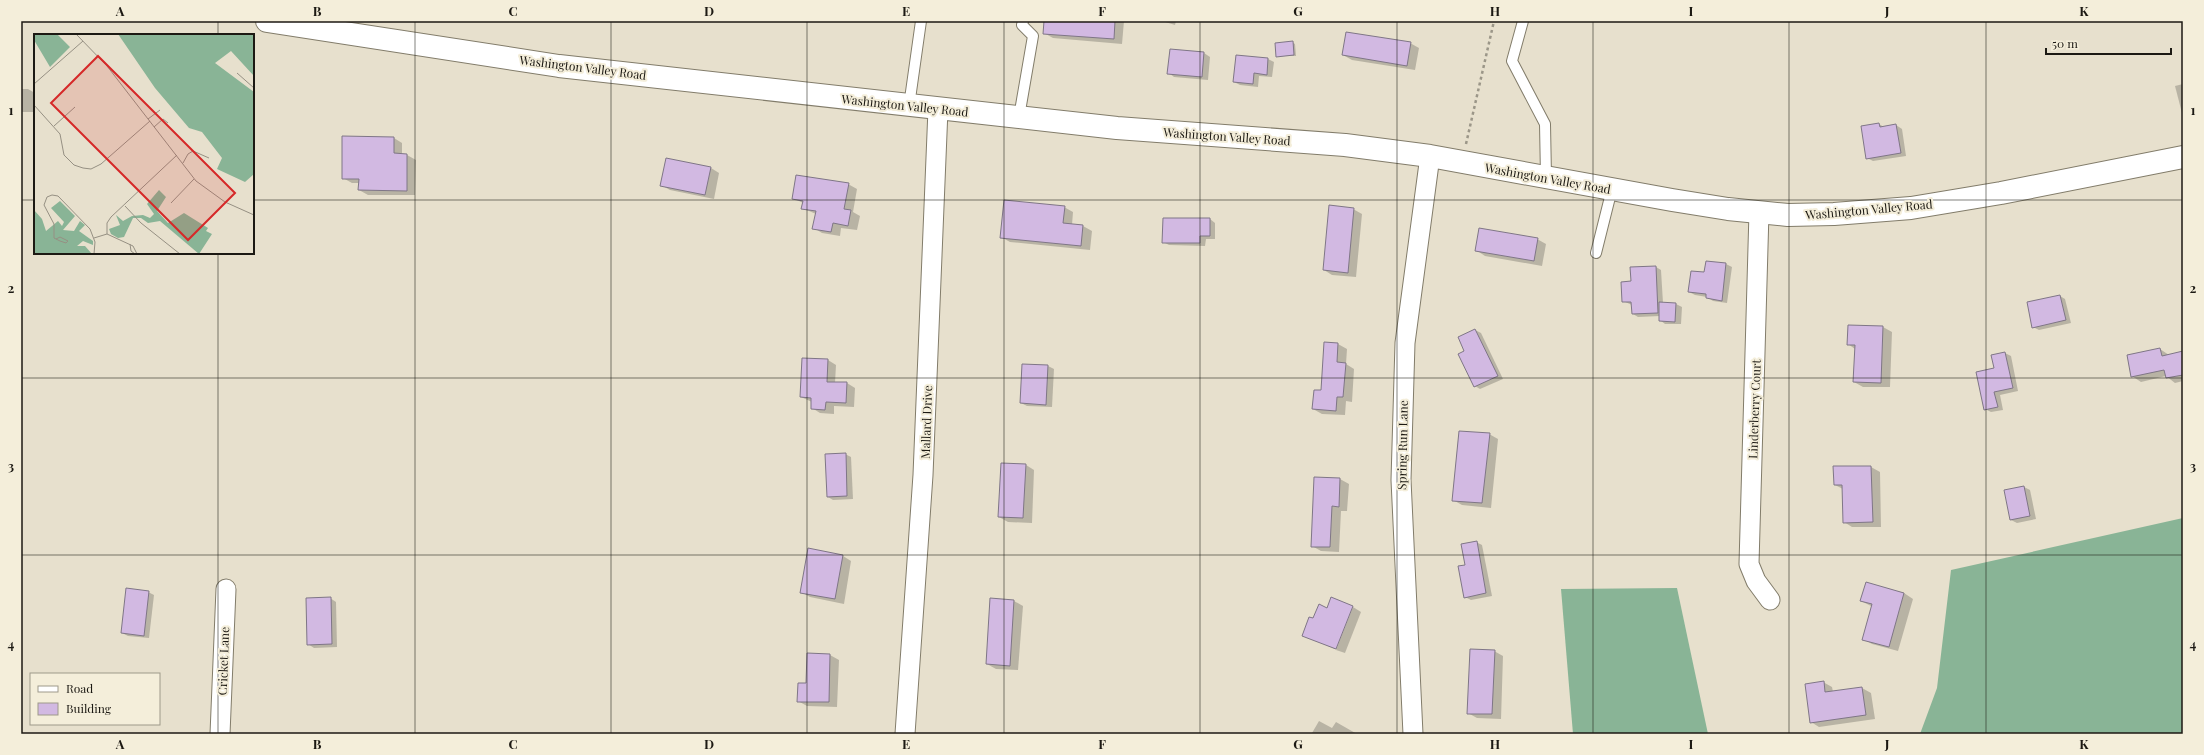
<svg xmlns="http://www.w3.org/2000/svg" width="2204" height="755" font-family="'Playfair Display',serif">
  <style>
    .forest { fill: #89b496 }
    .shadow { fill: #0003 }
    .building { fill: #d2b9e2; stroke: #7f7686 }
    .lines { fill: none; stroke-linecap: round; stroke-linejoin: round }
    .service-casing { stroke: #827c6a; stroke-width: 12 }
    .minor-casing { stroke: #827c6a; stroke-width: 21 }
    .tertiary-casing { stroke: #827c6a; stroke-width: 24 }
    .path { stroke: #9b9688; stroke-width: 2.5; stroke-dasharray: 3 3; stroke-linecap: butt }
    .service { stroke: #fff; stroke-width: 10 }
    .minor { stroke: #fff; stroke-width: 19 }
    .tertiary { stroke: #fff; stroke-width: 22 }
    .grid { fill: none; stroke: #1c1913; stroke-width: 1; stroke-opacity: 0.55 }
    .labels { text-anchor: middle; dominant-baseline: central; stroke-width: 4; stroke-linejoin: round; paint-order: stroke }
    .street-label { font-size: 12px; fill: #1c1913; stroke: #f4eeda }
    .inset-road { fill: none; stroke: #969083; stroke-width: 1 }
    .view { fill: #d62828; fill-opacity: 0.15; stroke: #d62828; stroke-width: 2 }
    .inset-edge { fill: none; stroke: #1c1913; stroke-width: 2 }
    .neatline { fill: none; stroke: #1c1913; stroke-width: 1.5 }
    .grid-label { font-size: 13px; text-anchor: middle; font-weight: bold; fill: #1c1913 }
  </style>
  <rect width="100%" height="100%" fill="#e7e0cd"/>
  <g class="forest">
    <path d="M2183 518V734H1920L1937 688 1951 570Z"/>
    <path d="M1677 588 1708 734H1573L1561 589Z"/>
  </g>
  <g class="shadow">
    <path d="M1045 21H1124L1122 44 1053 38 1044 33Z"/>
    <path d="M1162 21H1176L1175 25Z"/>
    <path d="M1292 42 1295 44 1296 56H1277Z"/>
    <path d="M1410 43 1419 48 1415 70 1352 60 1343 55Z"/>
    <path d="M1171 50 1204 53 1210 57 1208 80 1174 77 1169 73Z"/>
    <path d="M1236 56 1268 59 1274 62 1272 77 1259 76 1258 87 1240 85 1234 82Z"/>
    <path d="M2183 84V117L2175 86Z"/>
    <path d="M21 89H28L35 93V112H21Z"/>
    <path d="M1879 124 1884 127 1896 125 1902 129 1906 156 1873 161 1867 158Z"/>
    <path d="M394 138 402 143V155H407L416 160 415 195H368L359 190 360 183H352L343 178Z"/>
    <path d="M711 168 719 173 714 199 670 190 661 185Z"/>
    <path d="M848 184 857 189 853 212 860 216 857 230 841 228 840 236 822 233 814 228 816 214 802 208 803 203 793 198Z"/>
    <path d="M1064 207 1073 212 1072 225 1083 226 1092 231 1090 250 1010 242 1001 237Z"/>
    <path d="M1353 209 1362 214 1356 277 1332 275 1324 270Z"/>
    <path d="M1210 219 1215 223V239H1206L1205 246 1169 245 1163 242Z"/>
    <path d="M1537 239 1546 244 1542 266 1485 256 1476 250Z"/>
    <path d="M1726 264 1732 267 1727 303 1713 301 1707 297 1695 295 1689 292 1705 273Z"/>
    <path d="M1656 267 1661 270 1663 303 1676 304 1682 307 1681 324H1665L1660 320V316L1638 317 1633 314 1632 305 1623 301 1632 282Z"/>
    <path d="M2060 296 2065 299 2071 323 2039 330 2033 327Z"/>
    <path d="M1883 327 1892 332 1890 387H1863L1854 382 1855 349 1848 344Z"/>
    <path d="M1475 330 1481 333 1503 379 1480 389 1475 386 1466 351Z"/>
    <path d="M1338 344 1347 349 1346 364 1354 369 1352 402 1346 401 1345 415 1322 414 1313 409 1322 391Z"/>
    <path d="M2160 349 2169 355 2183 352V381L2175 383 2166 376 2141 382 2132 376 2128 356Z"/>
    <path d="M2005 353 2011 356 2018 391 2000 395 2003 410 1991 412 1985 409 1995 369Z"/>
    <path d="M828 360 836 365 835 383H847L855 388 854 407 834 406V414L820 413 812 408V402L801 397Z"/>
    <path d="M1048 366 1054 369 1052 407 1027 406 1021 403Z"/>
    <path d="M1489 434 1498 439 1491 508 1462 505 1453 500Z"/>
    <path d="M845 454 851 457 853 499 833 500 828 497Z"/>
    <path d="M1026 465 1034 470 1032 523 1008 522 999 517Z"/>
    <path d="M1871 467 1880 472 1881 527H1852L1844 522 1843 489 1835 485Z"/>
    <path d="M1340 479 1349 484 1347 511H1341L1339 552 1321 551 1312 546Z"/>
    <path d="M2024 487 2030 490 2036 519 2017 523 2011 520 2005 490Z"/>
    <path d="M1476 542 1482 545 1492 596 1471 600 1465 597 1466 565Z"/>
    <path d="M843 556 851 561 844 604 810 597 801 592Z"/>
    <path d="M1866 583 1904 593 1913 599 1898 651 1872 644 1863 639 1873 607 1861 601Z"/>
    <path d="M148 592 154 595 149 638 128 636 122 633Z"/>
    <path d="M330 598 336 602 337 647 314 648 308 644Z"/>
    <path d="M1014 601 1023 606 1018 670 996 669 987 664Z"/>
    <path d="M1351 606 1335 649 1303 635 1314 620 1327 609Z"/>
    <path d="M1353 607 1361 612 1345 653 1336 650Z"/>
    <path d="M1494 651 1503 656 1501 719 1477 718 1468 713Z"/>
    <path d="M808 654 830 655 839 660 837 707 807 706 798 701 807 684Z"/>
    <path d="M1823 682 1832 687 1833 692 1862 688 1871 693 1875 719 1819 727 1811 722Z"/>
    <path d="M1319 721 1332 728 1336 722 1357 734H1314L1312 733Z"/>
  </g>
  <g class="building">
    <path d="M1044 21H1115L1114 39 1043 34Z"/>
    <path d="M1346 32 1411 42 1407 66 1342 55Z"/>
    <path d="M1293 41 1294 55 1276 57 1275 43Z"/>
    <path d="M1170 49 1204 52 1202 77 1167 74Z"/>
    <path d="M1236 55 1268 58 1267 75 1254 73 1253 84 1233 82Z"/>
    <path d="M1879 123 1880 127 1896 124 1901 153 1866 159 1861 126Z"/>
    <path d="M342 136 394 137V153L407 154V191L358 190 359 179H342Z"/>
    <path d="M666 158 711 167 705 195 660 186Z"/>
    <path d="M796 175 849 183 844 209 851 210 848 226 833 223 831 232 812 229 816 211 801 209 803 201 792 199Z"/>
    <path d="M1004 200 1065 206 1063 223 1083 225 1081 246 1000 238Z"/>
    <path d="M1329 205 1354 208 1348 273 1323 270Z"/>
    <path d="M1163 218H1210V236H1200V243H1162Z"/>
    <path d="M1479 228 1538 238 1534 261 1475 251Z"/>
    <path d="M1706 261 1726 263 1722 301 1706 298V294L1688 292 1691 271 1704 272Z"/>
    <path d="M1656 266 1658 313 1632 314 1631 302H1622L1621 282 1631 281 1630 267Z"/>
    <path d="M2060 295 2066 320 2032 328 2027 302Z"/>
    <path d="M1659 302 1676 303 1675 322 1659 321Z"/>
    <path d="M1848 325 1883 326 1881 383 1853 382 1855 345H1847Z"/>
    <path d="M1475 329 1498 376 1474 387 1458 354 1464 351 1458 337Z"/>
    <path d="M1324 342 1338 343 1337 362 1346 363 1343 397H1337L1336 411 1312 409 1314 390H1321Z"/>
    <path d="M2160 348 2162 356 2183 351V375L2166 378 2164 370 2131 377 2127 355Z"/>
    <path d="M2005 352 2013 388 1994 392 1998 407 1984 410 1976 372 1994 368 1991 355Z"/>
    <path d="M802 358 828 359 827 382H847L846 403 826 402 825 410 811 409V398L800 397Z"/>
    <path d="M1022 364 1048 365 1046 405 1020 403Z"/>
    <path d="M1459 431 1490 433 1482 503 1452 501Z"/>
    <path d="M846 453 847 496 827 497 825 454Z"/>
    <path d="M1001 463 1026 464 1023 518 998 517Z"/>
    <path d="M1833 466H1871L1873 522 1843 523 1842 485H1834Z"/>
    <path d="M1314 477 1340 478 1339 507 1332 506 1330 547H1311Z"/>
    <path d="M2024 486 2030 516 2010 520 2004 490Z"/>
    <path d="M1477 541 1486 593 1464 598 1458 566 1465 565 1461 544Z"/>
    <path d="M808 548 843 555 835 599 800 593Z"/>
    <path d="M1866 582 1904 593 1889 647 1862 640 1872 604 1860 601Z"/>
    <path d="M126 588 149 591 144 636 121 633Z"/>
    <path d="M331 597 332 644 307 645 306 598Z"/>
    <path d="M1331 597 1353 606 1336 649 1302 636 1309 617 1313 618 1319 604 1327 608Z"/>
    <path d="M990 598 1014 600 1010 666 986 664Z"/>
    <path d="M1470 649 1495 650 1492 714H1467Z"/>
    <path d="M807 653 830 654 829 702H797L798 683H806Z"/>
    <path d="M1824 681 1825 692 1862 687 1866 715 1810 723 1805 684Z"/>
  </g>
  <g class="lines">
    <g class="service-casing">
      <g id="service">
        <path d="M1523 21 1512 61 1545 124 1546 177"/>
        <path d="M909 106 921 21"/>
        <path d="M1019 117 1033 36 1022 25 1023 21"/>
        <path d="M1596 253 1612 189"/>
      </g>
    </g>
    <g class="minor-casing">
      <g id="minor">
        <path d="M1759 212 1749 564 1756 581 1770 600"/>
        <path d="M220 734 226 589"/>
        <path d="M905 734 923 475 938 109"/>
        <path d="M1413 734 1401 480 1405 343 1430 156"/>
      </g>
    </g>
    <g class="tertiary-casing">
      <path id="tertiary" d="M267 21 559 66 1117 128 1345 145 1430 156 1672 200 1728 209 1788 215 1834 214 1911 208 2001 193 2183 157"/>
    </g>
    <path class="path" d="M1466 144 1494 21"/>
    <use href="#service" class="service"/>
    <use href="#minor" class="minor"/>
    <use href="#tertiary" class="tertiary"/>
  </g>
  <path class="grid" d="M218 21V35M415 21V734M611 21V734M807 21V734M1004 21V734M1200 21V734M1397 21V734M1593 21V734M1789 21V734M1986 21V734M21 200H35M253 200H2183M218 253V734M21 378H2183M21 555H2183"/>
  <g class="labels">
    <g class="street-label">
      <text transform="translate(583 67) rotate(7)">Washington Valley Road</text>
      <text transform="translate(905 105) rotate(6)">Washington Valley Road</text>
      <text transform="translate(1227 136) rotate(4)">Washington Valley Road</text>
      <text transform="translate(1548 178) rotate(10)">Washington Valley Road</text>
      <text transform="translate(1869 209) rotate(-5)">Washington Valley Road</text>
      <text transform="translate(1754 409) rotate(-88)">Linderberry Court</text>
      <text transform="translate(926 422) rotate(-88)">Mallard Drive</text>
      <text transform="translate(1402 445) rotate(-89)">Spring Run Lane</text>
      <text transform="translate(223 661) rotate(-88)">Cricket Lane</text>
    </g>
  </g>
  <g transform="translate(34 34)">
    <rect width="220" height="220" fill="#e7e0cd"/>
    <path d="M0 0H23L36 13 16 33 0 6ZM84 0H220V42L197 17 181 29 220 58V140L211 148 183 135 188 124 168 98 155 94 121 54ZM125 156 132 163 123 177 134 189 150 179 174 194 172 197 178 200 165 220 126 187 114 189 107 184H99L90 203 84 204 77 200 75 195 86 191 82 181 89 187 98 182 109 181 116 184 120 180 113 170ZM26 167 41 182 29 196 40 197 46 187 51 191 45 197 59 207V211L49 207 43 212H51L58 220H0V176L8 185 12 197 24 187 28 192 30 188 17 174Z" fill="#89b496"/>
    <path class="inset-road" d="M42 0 73 32 162 147 191 168 220 181M203 39 220 54M0 50 49 7M0 71 26 100 30 121 40 131 49 134 57 135 67 130 116 87M114 85 126 76M20 92 41 73M120 93 129 85 134 89M149 129 154 120 159 117 175 124M137 169 160 145M91 172 107 189 146 220M73 200V189L77 183 143 121M60 204 73 200 99 212 103 220M22 205 26 203 34 207 32 209 26 207 20 204V190L10 171 13 163 18 161 24 162 56 195 61 208 60 220M96 210 97 217 101 220"/>
    <path class="view" d="M64 22 201 159 154 206 17 69Z"/>
    <rect width="220" height="220" class="inset-edge"/>
  </g>
  <rect width="2204" height="755" fill="none" stroke="#f4eeda" stroke-width="44"/>
  <rect x="30" y="673" width="130" height="52" fill="#f4eeda" stroke="#9e998a"/>
  <rect x="38" y="686" width="20" height="6" fill="#ffffff" stroke="#9e998a"/>
  <text x="66" y="693" font-size="12" fill="#1c1913">Road</text>
  <rect x="38" y="703" width="20" height="12" fill="#d2b9e2" stroke="#9e998a"/>
  <text x="66" y="713" font-size="12" fill="#1c1913">Building</text>
  <path d="M2046 48v6h125v-6" fill="none" stroke="#1c1913" stroke-width="2"/>
  <text x="2052" y="48" font-size="12" fill="#1c1913" stroke="#f4eeda" stroke-width="3" paint-order="stroke">50 m</text>
  <rect x="22" y="22" width="2160" height="711" class="neatline"/>
  <g class="grid-label">
    <text x="120" y="16">A</text>
    <text x="317" y="16">B</text>
    <text x="513" y="16">C</text>
    <text x="709" y="16">D</text>
    <text x="906" y="16">E</text>
    <text x="1102" y="16">F</text>
    <text x="1298" y="16">G</text>
    <text x="1495" y="16">H</text>
    <text x="1691" y="16">I</text>
    <text x="1887" y="16">J</text>
    <text x="2084" y="16">K</text>
    <text x="11" y="115">1</text>
    <text x="2193" y="115">1</text>
    <text x="11" y="293">2</text>
    <text x="2193" y="293">2</text>
    <text x="11" y="471">3</text>
    <text x="2193" y="471">3</text>
    <text x="11" y="649">4</text>
    <text x="2193" y="649">4</text>
    <text x="120" y="749">A</text>
    <text x="317" y="749">B</text>
    <text x="513" y="749">C</text>
    <text x="709" y="749">D</text>
    <text x="906" y="749">E</text>
    <text x="1102" y="749">F</text>
    <text x="1298" y="749">G</text>
    <text x="1495" y="749">H</text>
    <text x="1691" y="749">I</text>
    <text x="1887" y="749">J</text>
    <text x="2084" y="749">K</text>
  </g>
</svg>
